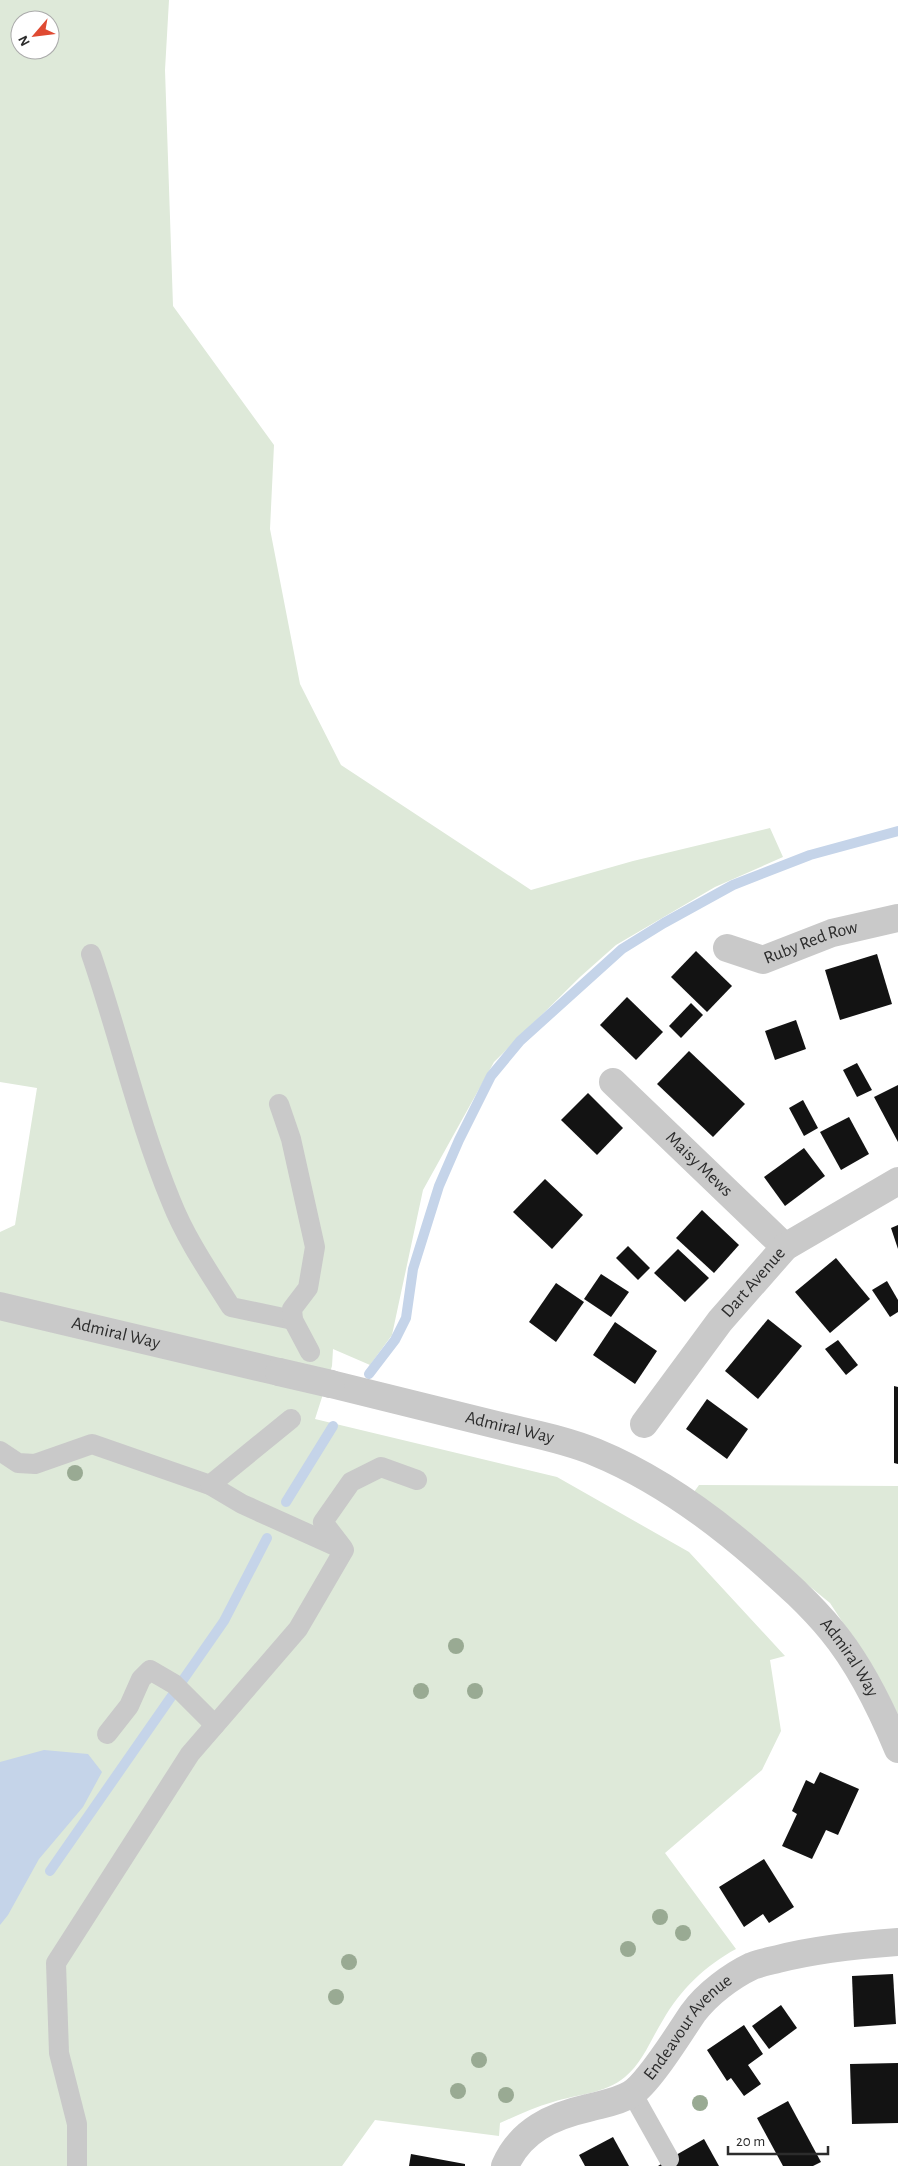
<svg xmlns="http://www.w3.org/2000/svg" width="898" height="2166" font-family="'Alegreya Sans',sans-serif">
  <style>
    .green { fill: #dee9d9; fill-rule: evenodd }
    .water { fill: #c5d4e9 }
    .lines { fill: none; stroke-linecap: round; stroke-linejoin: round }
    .stream { stroke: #c5d4e9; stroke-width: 10 }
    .building { fill: #131313 }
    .service { stroke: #c9c9c9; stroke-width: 20 }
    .minor { stroke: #c9c9c9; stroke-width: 28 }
    .minor-bridge { stroke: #c9c9c9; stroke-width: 28 }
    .tree { fill: #99aa93 }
    .labels { text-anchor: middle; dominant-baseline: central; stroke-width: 5; stroke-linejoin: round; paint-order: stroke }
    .street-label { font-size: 18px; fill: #2c2c2c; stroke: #fff }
  </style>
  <rect width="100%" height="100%" fill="#fff"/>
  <g class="green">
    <path d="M0 0H169L165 70 173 306 274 445 270 529 300 684 341 765 531 890 633 861 770 828 783 857 715 887 616 945 580 977 494 1062 423 1190 392 1335 370 1365 333 1349 332 1366 315 1419 557 1477 689 1552 785 1656 770 1660 781 1731 762 1770 665 1853 736 1949C706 1965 680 1990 663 2020 651 2039 643 2062 625 2077 604 2094 578 2094 553 2102 535 2107 518 2115 500 2123L499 2136 375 2120 342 2166H0V1232L15 1225 37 1088 0 1082ZM20 20H50V50H20Z"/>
    <path d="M699 1485 898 1486V1714L879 1678 830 1603 694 1492Z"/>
  </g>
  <path class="water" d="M44 1750 88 1754 102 1772 83 1807 39 1859 8 1915 0 1925V1762Z"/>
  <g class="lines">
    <g class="stream">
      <path d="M369 1374 395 1340 406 1318 413 1269 439 1186 459 1140 491 1076 520 1041 622 949 664 923 733 885 810 855 898 831"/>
      <path d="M286 1502 333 1426"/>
      <path d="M50 1871 224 1621 267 1538"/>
    </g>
  </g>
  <g class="building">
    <path d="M696 951 732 986 707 1012 671 977Z"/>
    <path d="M877 954 892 1004 840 1020 825 970Z"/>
    <path d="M627 997 663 1032 636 1060 600 1025Z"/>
    <path d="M691 1003 703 1015 681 1038 669 1026Z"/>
    <path d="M796 1020 806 1049 775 1060 765 1031Z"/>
    <path d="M689 1051 745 1104 713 1137 657 1084Z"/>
    <path d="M857 1063 872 1090 857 1097 843 1070Z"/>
    <path d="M898 1085V1142L874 1097Z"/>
    <path d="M588 1093 623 1128 597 1155 561 1120Z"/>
    <path d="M803 1100 818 1128 804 1136 789 1108Z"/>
    <path d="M849 1117 869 1154 841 1170 820 1132Z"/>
    <path d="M804 1148 825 1176 785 1206 764 1177Z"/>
    <path d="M545 1179 583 1215 552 1249 513 1212Z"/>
    <path d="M702 1210 739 1245 714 1273 676 1238Z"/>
    <path d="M898 1225V1249L891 1228Z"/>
    <path d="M628 1246 650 1268 638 1280 616 1258Z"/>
    <path d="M678 1249 709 1278 685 1302 654 1273Z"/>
    <path d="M836 1258 870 1299 830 1333 795 1292Z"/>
    <path d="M601 1274 629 1292 611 1317 584 1299Z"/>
    <path d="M887 1281 898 1300V1312L890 1317 872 1290Z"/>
    <path d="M556 1283 584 1302 556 1342 529 1322Z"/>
    <path d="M768 1319 802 1346 758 1399 725 1371Z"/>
    <path d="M615 1322 657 1351 635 1384 593 1355Z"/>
    <path d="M838 1340 858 1365 846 1375 825 1349Z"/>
    <path d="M894 1386 898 1387V1464L894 1463Z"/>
    <path d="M707 1399 748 1429 727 1459 686 1429Z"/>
    <path d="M820 1772 859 1789 838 1835 826 1830 812 1859 782 1846 797 1814 792 1811 806 1780 814 1784Z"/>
    <path d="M764 1859 794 1907 769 1923 763 1914 744 1927 719 1887Z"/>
    <path d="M893 1974 896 2024 854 2027 852 1976Z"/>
    <path d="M781 2005 797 2028 769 2049 752 2026Z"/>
    <path d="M744 2025 763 2054 748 2065 761 2084 744 2096 731 2078 727 2081 707 2050Z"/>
    <path d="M898 2063V2123L852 2124 850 2064Z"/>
    <path d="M788 2101 821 2162 813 2166H783L757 2118Z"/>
    <path d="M613 2137 629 2166H585L579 2155Z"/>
    <path d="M704 2139 719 2166H658L669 2159Z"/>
    <path d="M411 2154 465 2164V2166H409Z"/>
  </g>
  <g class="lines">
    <g class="service">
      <path d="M91 954C119 1035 138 1121 171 1201 186 1239 209 1272 231 1307L293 1320"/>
      <path d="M279 1104 291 1139 315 1247 308 1288 292 1309 293 1320 310 1352"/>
      <path d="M0 1451 18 1463 35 1464 92 1444 210 1485 242 1504 344 1550 298 1629 190 1754 56 1963 59 2053 77 2124V2166"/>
      <path d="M210 1485 291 1419"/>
      <path d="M343 1548 323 1522 351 1482 381 1467 417 1480"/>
      <path d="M107 1734 129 1706 141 1679 150 1670 174 1684 215 1725"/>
      <path d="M632 2093 669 2159"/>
    </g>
    <g class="minor">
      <path id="s1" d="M727 948 763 960 832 933 898 918"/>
      <path id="s2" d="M613 1082 785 1247"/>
      <path id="s3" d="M0 1306 279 1372"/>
      <path id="s4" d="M331 1384C386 1398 442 1411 497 1425 529 1433 564 1439 595 1452 656 1477 710 1516 759 1559 785 1582 810 1604 832 1631 860 1665 881 1708 898 1749"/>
      <path id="s5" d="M644 1424 720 1321 785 1247 898 1181"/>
      <path id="s6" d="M505 2166C520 2131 552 2116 588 2108 602 2104 618 2102 631 2094 649 2083 680 2032 693 2013 707 1994 731 1976 752 1966 760 1963 770 1961 778 1959 817 1949 857 1945 898 1942"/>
    </g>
    <path class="minor-bridge" d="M279 1372 331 1384"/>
  </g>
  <g class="tree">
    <circle cx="75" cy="1473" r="8"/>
    <circle cx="456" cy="1646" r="8"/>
    <circle cx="421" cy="1691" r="8"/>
    <circle cx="475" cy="1691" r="8"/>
    <circle cx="660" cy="1917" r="8"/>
    <circle cx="683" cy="1933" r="8"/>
    <circle cx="628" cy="1949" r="8"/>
    <circle cx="349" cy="1962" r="8"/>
    <circle cx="336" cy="1997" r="8"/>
    <circle cx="479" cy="2060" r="8"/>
    <circle cx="458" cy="2091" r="8"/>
    <circle cx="506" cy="2095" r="8"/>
    <circle cx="700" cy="2103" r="8"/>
  </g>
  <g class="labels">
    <g class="street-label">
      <text stroke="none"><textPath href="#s1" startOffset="89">Ruby Red Row</textPath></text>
      <text stroke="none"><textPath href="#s2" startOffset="119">Maisy Mews</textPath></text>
      <text stroke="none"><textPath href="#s5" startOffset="179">Dart Avenue</textPath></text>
      <text stroke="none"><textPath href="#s3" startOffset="119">Admiral Way</textPath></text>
      <text stroke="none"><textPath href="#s4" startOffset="184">Admiral Way</textPath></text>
      <text stroke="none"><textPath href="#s4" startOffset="604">Admiral Way</textPath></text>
      <text stroke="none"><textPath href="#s6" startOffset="239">Endeavour Avenue</textPath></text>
    </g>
  </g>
  <g transform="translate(35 35) rotate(242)"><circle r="24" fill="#ffffff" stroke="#ababab"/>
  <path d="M0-4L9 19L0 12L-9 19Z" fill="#df4a32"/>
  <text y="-8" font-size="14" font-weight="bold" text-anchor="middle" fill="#2c2c2c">N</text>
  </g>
  <path d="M728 2146v8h100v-8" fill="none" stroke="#2c2c2c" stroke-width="2.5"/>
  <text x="736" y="2146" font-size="15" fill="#2c2c2c" stroke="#ffffff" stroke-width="4" paint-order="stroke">20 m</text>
</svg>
